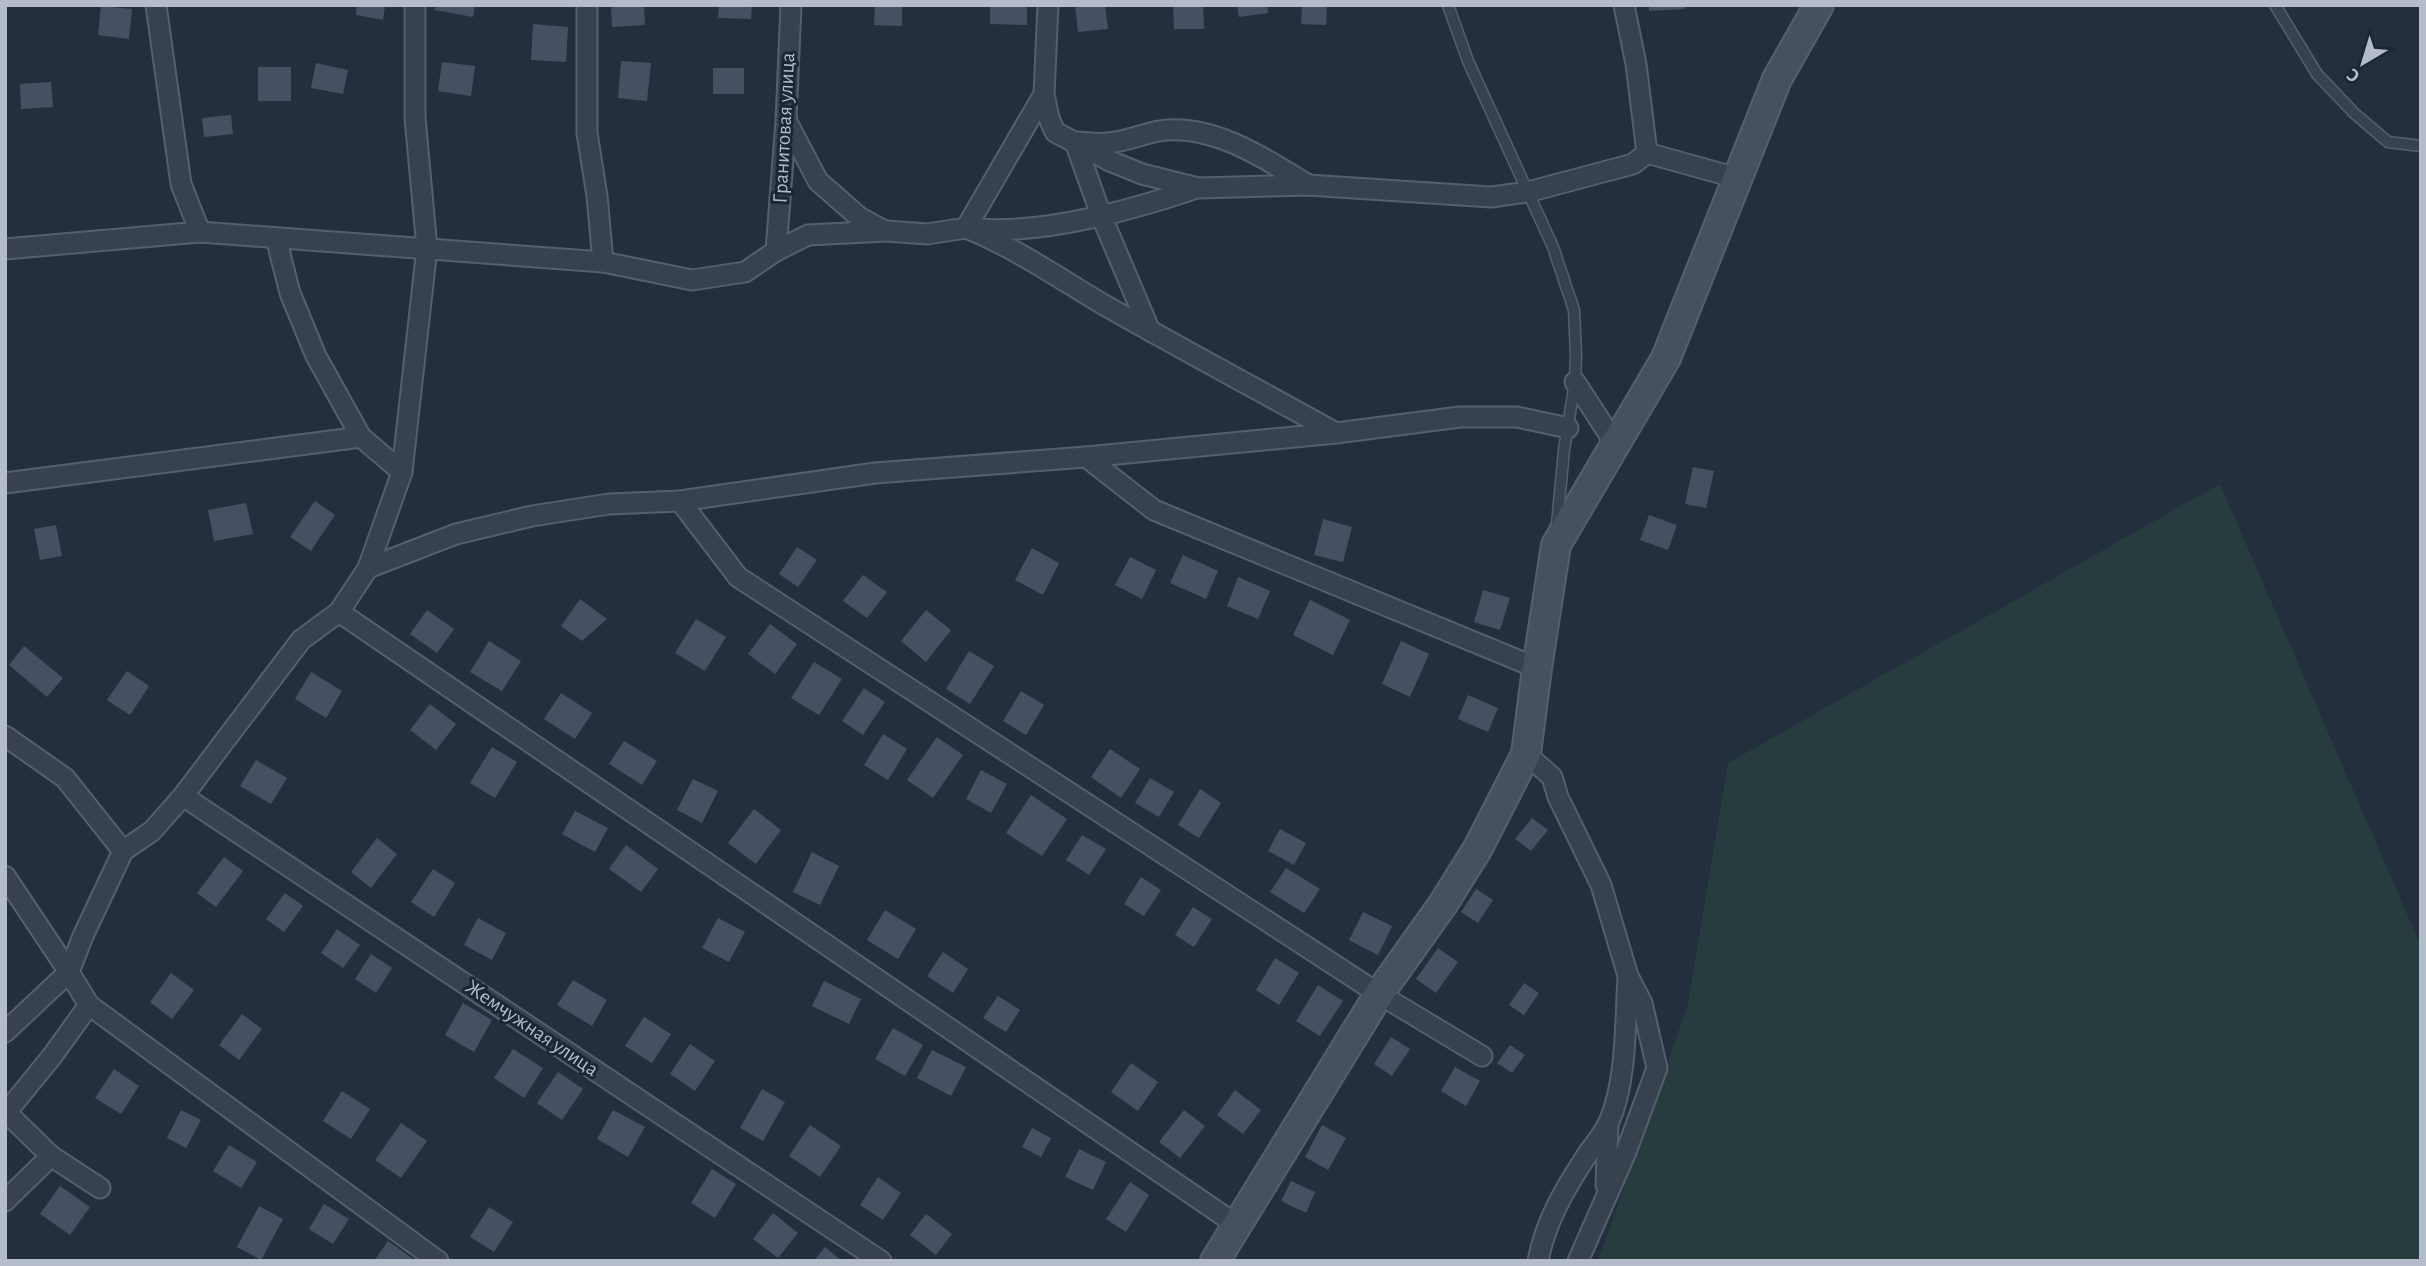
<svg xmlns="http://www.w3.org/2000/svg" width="2426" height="1266" font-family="'Alegreya Sans',sans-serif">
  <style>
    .green { fill: #263c3f }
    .building { fill: #455162 }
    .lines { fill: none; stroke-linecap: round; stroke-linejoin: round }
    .lane-casing { stroke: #565f6c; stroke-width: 13 }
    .street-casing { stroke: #565f6c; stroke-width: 23 }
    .secondary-casing { stroke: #565f6c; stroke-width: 32 }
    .lane { stroke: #38414e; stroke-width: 10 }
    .street { stroke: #38414e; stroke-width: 19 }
    .secondary { stroke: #465061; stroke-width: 28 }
    .labels { text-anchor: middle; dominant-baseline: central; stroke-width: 6; stroke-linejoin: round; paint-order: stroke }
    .street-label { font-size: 21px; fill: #b4bcc9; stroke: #1d2633 }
  </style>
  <rect width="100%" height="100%" fill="#242f3e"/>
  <path class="green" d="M2220 484 2421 946V1261H1598L1688 1004 1728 763Z"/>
  <g class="building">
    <path d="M357 5H385L383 20 356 15Z"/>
    <path d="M436 5H475L473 17 435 10Z"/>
    <path d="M611 5H644L645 25 612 27Z"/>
    <path d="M719 5H752L751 19 718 18Z"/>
    <path d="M875 5H902V26L874 25Z"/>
    <path d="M990 5H1027V25L990 24Z"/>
    <path d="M1105 5 1108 29 1078 32 1075 6Z"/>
    <path d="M1173 5H1203L1204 29H1174Z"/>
    <path d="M1237 5H1267L1268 13 1239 17Z"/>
    <path d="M1302 5H1327L1326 25 1301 24Z"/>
    <path d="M1649 5H1685V9L1649 11Z"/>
    <path d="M101 6 132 9 129 39 98 35Z"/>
    <path d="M533 24 568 27 566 62 531 60Z"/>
    <path d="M621 61 651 63 647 101 618 98Z"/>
    <path d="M442 62 475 66 471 96 438 91Z"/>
    <path d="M316 63 348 70 343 94 311 88Z"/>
    <rect x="258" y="67" width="33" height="34"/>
    <rect x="713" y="68" width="31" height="26"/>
    <path d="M51 82 53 107 21 109 20 84Z"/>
    <path d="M231 115 233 134 204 137 202 118Z"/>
    <path d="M1693 467 1714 471 1706 508 1685 504Z"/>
    <path d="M315 501 335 515 311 551 290 537Z"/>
    <path d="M246 503 253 534 214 541 208 510Z"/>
    <path d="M1649 515 1677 525 1668 550 1640 540Z"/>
    <path d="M1323 519 1352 527 1343 562 1314 555Z"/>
    <path d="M56 525 62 556 40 560 34 529Z"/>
    <path d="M797 547 817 560 798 587 779 574Z"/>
    <path d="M1032 548 1059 563 1043 595 1015 580Z"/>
    <path d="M1183 555 1218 571 1206 599 1170 583Z"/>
    <path d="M1130 557 1156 570 1142 599 1115 585Z"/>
    <path d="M863 575 887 592 867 618 843 601Z"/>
    <path d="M1238 577 1270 591 1258 619 1227 606Z"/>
    <path d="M1483 590 1510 598 1500 630 1474 622Z"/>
    <path d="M580 599 607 619 582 641 561 626Z"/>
    <path d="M1310 600 1350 620 1333 655 1293 635Z"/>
    <path d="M427 610 454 629 437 653 410 634Z"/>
    <path d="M926 610 951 630 926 662 901 641Z"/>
    <path d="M696 619 726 637 705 671 675 653Z"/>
    <path d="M770 624 797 644 775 674 748 654Z"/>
    <path d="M489 641 521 661 502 691 470 672Z"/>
    <path d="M1401 641 1429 654 1410 697 1382 684Z"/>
    <path d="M24 646 63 678 47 697 9 665Z"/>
    <path d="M969 651 994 666 970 704 946 689Z"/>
    <path d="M814 662 842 679 819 715 791 698Z"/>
    <path d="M127 671 149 686 130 715 107 700Z"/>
    <path d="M311 672 342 691 326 718 295 699Z"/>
    <path d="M864 688 885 702 863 735 842 721Z"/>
    <path d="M1021 691 1044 705 1026 735 1003 721Z"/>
    <path d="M561 693 592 713 575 739 544 719Z"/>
    <path d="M1468 695 1498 708 1488 732 1458 719Z"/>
    <path d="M430 704 456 724 436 750 410 730Z"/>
    <path d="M883 734 907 749 888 780 864 765Z"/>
    <path d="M937 737 963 755 933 798 907 780Z"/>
    <path d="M624 741 657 761 642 785 609 764Z"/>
    <path d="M492 747 517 762 495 798 470 783Z"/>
    <path d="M1110 749 1140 769 1121 798 1091 777Z"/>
    <path d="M256 760 287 778 271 804 240 786Z"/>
    <path d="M981 770 1007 784 991 813 966 799Z"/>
    <path d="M1150 778 1174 792 1159 817 1135 803Z"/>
    <path d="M693 779 718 791 702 823 677 810Z"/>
    <path d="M1200 789 1221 803 1199 838 1178 825Z"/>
    <path d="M1031 795 1067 819 1042 856 1006 833Z"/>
    <path d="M754 809 781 830 756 864 728 843Z"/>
    <path d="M575 811 608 828 595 852 562 834Z"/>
    <path d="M1532 818 1548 830 1531 851 1515 839Z"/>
    <path d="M1280 829 1306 843 1294 865 1268 851Z"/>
    <path d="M1082 835 1106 849 1089 875 1066 860Z"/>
    <path d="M377 838 397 854 371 888 351 872Z"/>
    <path d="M626 845 658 869 641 892 609 869Z"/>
    <path d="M812 852 839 866 820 905 793 892Z"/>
    <path d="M224 857 243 871 216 907 197 893Z"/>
    <path d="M1286 868 1320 889 1304 913 1270 892Z"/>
    <path d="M433 869 455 883 434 917 411 902Z"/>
    <path d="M1141 877 1161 890 1144 916 1124 904Z"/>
    <path d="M1476 889 1493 900 1478 923 1461 912Z"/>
    <path d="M285 893 303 906 284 932 266 919Z"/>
    <path d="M1193 907 1212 919 1194 947 1175 935Z"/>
    <path d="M885 910 916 929 898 959 867 940Z"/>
    <path d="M1363 912 1392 926 1378 955 1349 940Z"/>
    <path d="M478 918 506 933 492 960 464 945Z"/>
    <path d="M718 918 745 932 729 962 702 948Z"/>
    <path d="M337 929 360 945 343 968 321 953Z"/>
    <path d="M1438 948 1458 962 1436 993 1416 979Z"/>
    <path d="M943 952 968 969 953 993 927 976Z"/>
    <path d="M371 954 392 968 376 993 355 979Z"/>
    <path d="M1275 958 1299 973 1279 1005 1256 990Z"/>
    <path d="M171 973 194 990 172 1019 150 1002Z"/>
    <path d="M573 980 607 1000 592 1026 557 1005Z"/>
    <path d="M824 981 861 999 849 1024 812 1006Z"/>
    <path d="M1524 983 1539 993 1524 1015 1509 1005Z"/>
    <path d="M1318 985 1343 1001 1320 1036 1296 1021Z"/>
    <path d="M998 996 1020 1010 1006 1032 983 1018Z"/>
    <path d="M463 1003 492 1020 474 1052 445 1035Z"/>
    <path d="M242 1014 262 1029 239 1060 219 1045Z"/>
    <path d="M644 1017 671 1034 652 1063 625 1046Z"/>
    <path d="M893 1028 923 1045 905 1076 875 1059Z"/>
    <path d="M1391 1037 1410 1049 1392 1076 1374 1064Z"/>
    <path d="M690 1044 715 1061 695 1091 670 1074Z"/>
    <path d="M1510 1045 1525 1055 1512 1073 1497 1063Z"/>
    <path d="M513 1049 543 1068 524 1098 494 1078Z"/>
    <path d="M932 1050 966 1067 951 1096 917 1078Z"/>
    <path d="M1131 1063 1158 1082 1138 1111 1111 1092Z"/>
    <path d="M1455 1067 1480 1081 1466 1106 1441 1091Z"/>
    <path d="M114 1069 139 1086 121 1114 95 1098Z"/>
    <path d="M558 1072 583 1089 562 1120 537 1103Z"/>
    <path d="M762 1089 785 1102 763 1141 740 1128Z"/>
    <path d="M1235 1090 1261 1110 1243 1134 1217 1115Z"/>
    <path d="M342 1091 370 1109 351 1139 323 1121Z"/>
    <path d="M181 1110 201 1120 186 1148 167 1138Z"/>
    <path d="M613 1110 645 1127 628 1157 597 1139Z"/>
    <path d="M1184 1110 1205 1126 1180 1158 1159 1142Z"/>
    <path d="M401 1123 427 1141 401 1178 375 1160Z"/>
    <path d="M810 1125 841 1146 820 1177 789 1156Z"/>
    <path d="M1322 1125 1346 1138 1328 1170 1305 1157Z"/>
    <path d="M1032 1128 1051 1138 1041 1157 1022 1147Z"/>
    <path d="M229 1145 257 1162 241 1188 213 1171Z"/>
    <path d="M1079 1149 1106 1162 1093 1190 1065 1177Z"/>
    <path d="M712 1169 736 1184 715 1218 691 1203Z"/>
    <path d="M878 1177 901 1193 883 1220 860 1205Z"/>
    <path d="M1291 1181 1315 1192 1306 1213 1281 1201Z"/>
    <path d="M1130 1182 1149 1195 1126 1232 1106 1219Z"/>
    <path d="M60 1186 90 1207 70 1235 40 1214Z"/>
    <path d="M324 1204 349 1219 333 1244 309 1229Z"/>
    <path d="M259 1206 283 1219 261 1260 237 1247Z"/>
    <path d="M489 1207 513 1222 494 1252 470 1237Z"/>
    <path d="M773 1213 798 1233 778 1258 753 1239Z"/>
    <path d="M926 1214 952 1234 936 1255 910 1235Z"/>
    <path d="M388 1241 416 1261H374Z"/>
    <path d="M825 1247 842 1261H814Z"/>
  </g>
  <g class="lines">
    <g class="lane-casing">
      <g id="lane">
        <path d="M1448 5 1468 61 1553 247 1574 310 1576 355 1575 382 1564 450 1557 524"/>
        <path d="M2275 5 2317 74 2354 113 2388 142 2421 146"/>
      </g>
    </g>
    <g class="street-casing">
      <g id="street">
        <path d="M156 5 181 184 200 232"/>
        <path d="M587 5V133L597 196 603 262"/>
        <path d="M1044 94 1049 118 1055 132 1110 161 1142 174 1198 188 1308 185 1491 197 1528 192 1633 164 1647 153 1636 64 1624 5"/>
        <path d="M787 122 818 181 859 217 883 230"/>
        <path d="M1647 153 1737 178"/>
        <path d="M966 228C1016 248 1060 279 1106 306 1182 349 1260 391 1336 433"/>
        <path d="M981 229C1045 234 1136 209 1197 188"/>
        <path d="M276 238 290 293 316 356 361 437 402 472"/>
        <path d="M5 249 200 232 603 262 692 280 745 272 776 251 808 235 886 231 927 234 966 228 1044 94 1048 5"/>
        <path d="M776 251 786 121 791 5"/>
        <path d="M1150 331 1101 215 1075 142C1085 142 1097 144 1107 143 1125 142 1142 134 1159 131 1212 123 1265 158 1308 185"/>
        <path d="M1575 382 1616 445"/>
        <path d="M1086 457 1154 510 1537 668"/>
        <path d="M5 483 361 437"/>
        <path d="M680 501 738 577 1379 994 1482 1056"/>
        <path d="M368 568 456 534 532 516 609 504 680 501 875 473 1086 457 1336 433 1460 417H1517L1568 428"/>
        <path d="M339 612 1237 1225"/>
        <path d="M5 736 65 778 123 851"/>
        <path d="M1526 754 1552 777 1558 797 1601 885 1628 976 1642 1003 1657 1068 1626 1152 1578 1261"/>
        <path d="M183 796 881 1261"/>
        <path d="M5 876 69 972 83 936 123 851 152 831 183 796 301 640 339 612 368 568 402 472 427 248 415 118V5"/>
        <path d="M5 1032 69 972 89 1005 438 1261"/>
        <path d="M5 1111 51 1156 5 1201"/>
        <path d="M5 1114 53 1055 89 1005"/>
        <path d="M51 1156 100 1188"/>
        <path d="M1606 1185 1608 1124"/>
        <path d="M1538 1261C1545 1223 1564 1190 1585 1158 1593 1146 1603 1135 1609 1122 1627 1081 1625 1022 1628 978"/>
      </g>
    </g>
    <g class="secondary-casing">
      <path id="secondary" d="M1215 1261 1379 994 1443 904 1478 848 1526 754 1537 668 1556 545 1666 358 1777 79 1819 5"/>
    </g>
    <use href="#lane" class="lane"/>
    <use href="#street" class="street"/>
    <use href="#secondary" class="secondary"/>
  </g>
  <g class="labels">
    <g class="street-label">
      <text transform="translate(784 128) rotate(-87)">Гранитовая улица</text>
      <text transform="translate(532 1028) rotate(34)">Жемчужная улица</text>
    </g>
  </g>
  <rect width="2426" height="1266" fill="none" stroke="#b4bcc9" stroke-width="14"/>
  <g transform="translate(2363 63) rotate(218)" stroke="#1d2633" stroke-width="5" paint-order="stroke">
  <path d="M0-5L12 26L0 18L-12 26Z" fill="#b4bcc9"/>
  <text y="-10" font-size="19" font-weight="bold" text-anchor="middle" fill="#b4bcc9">С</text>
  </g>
</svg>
